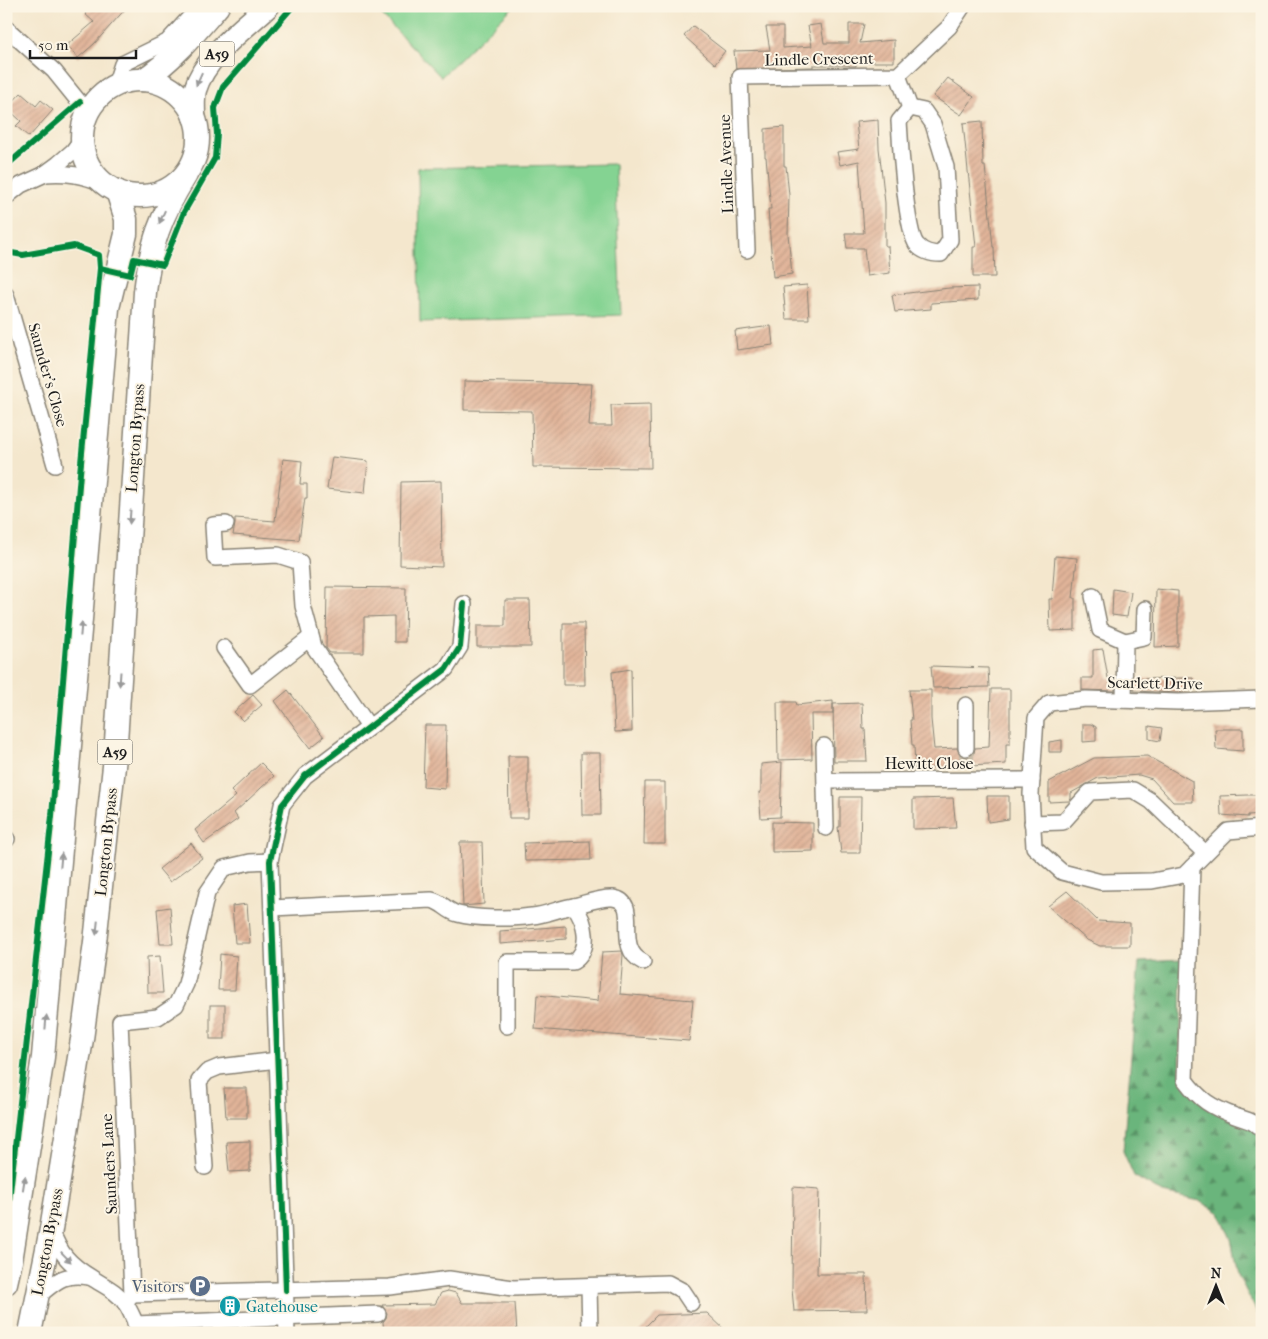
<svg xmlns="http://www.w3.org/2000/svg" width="1268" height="1339" font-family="'IM FELL French Canon',serif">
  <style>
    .forest { fill: url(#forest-firs); stroke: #44684c }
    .pitch { fill: #84d392; stroke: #507857 }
    .building { fill: url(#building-hatch) }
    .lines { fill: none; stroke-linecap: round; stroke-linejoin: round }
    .minor-tunnel { stroke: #c9beaa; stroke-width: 15; stroke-dasharray: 15 8; stroke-linecap: butt }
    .minor-casing { stroke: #888274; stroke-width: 18 }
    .highway-casing { stroke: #888274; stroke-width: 25 }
    .minor { stroke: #fff; stroke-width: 15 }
    .highway { stroke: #fff; stroke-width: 22 }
    .cycleway-casing { stroke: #fcf5e5; stroke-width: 9 }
    .cycleway { stroke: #00873e; stroke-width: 6 }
    .oneway { fill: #999 }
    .labels { text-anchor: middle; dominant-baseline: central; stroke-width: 4; stroke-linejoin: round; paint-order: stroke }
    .shield { fill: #fcf5e5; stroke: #5f5d58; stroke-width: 1 }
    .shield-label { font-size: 15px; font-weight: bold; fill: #1c1c1c }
    .street-label { font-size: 16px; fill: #1c1c1c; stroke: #fcf5e5 }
    .service-label { font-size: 16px; fill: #4e5e75; stroke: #fcf5e5; text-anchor: end }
    .culture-label { font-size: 16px; fill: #0d838f; stroke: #fcf5e5; text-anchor: start }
  </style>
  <defs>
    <pattern id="forest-firs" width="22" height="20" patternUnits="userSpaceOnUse" patternTransform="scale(1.25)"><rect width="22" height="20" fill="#6bb57c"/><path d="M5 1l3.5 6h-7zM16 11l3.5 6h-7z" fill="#579265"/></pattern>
    <pattern id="building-hatch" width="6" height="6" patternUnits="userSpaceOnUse" patternTransform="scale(1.25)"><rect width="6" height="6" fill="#e1b499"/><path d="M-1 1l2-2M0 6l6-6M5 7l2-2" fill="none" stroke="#c09a83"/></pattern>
  </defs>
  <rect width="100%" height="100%" fill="#fcf5e5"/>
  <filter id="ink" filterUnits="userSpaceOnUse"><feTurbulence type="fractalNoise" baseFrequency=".02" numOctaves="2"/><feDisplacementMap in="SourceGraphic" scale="10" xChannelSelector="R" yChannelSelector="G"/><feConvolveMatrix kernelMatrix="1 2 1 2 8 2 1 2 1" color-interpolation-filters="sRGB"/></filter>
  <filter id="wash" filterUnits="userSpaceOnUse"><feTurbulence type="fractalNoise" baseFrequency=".0096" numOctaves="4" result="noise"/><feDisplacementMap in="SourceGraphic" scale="20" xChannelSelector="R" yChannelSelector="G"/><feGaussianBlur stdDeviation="1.12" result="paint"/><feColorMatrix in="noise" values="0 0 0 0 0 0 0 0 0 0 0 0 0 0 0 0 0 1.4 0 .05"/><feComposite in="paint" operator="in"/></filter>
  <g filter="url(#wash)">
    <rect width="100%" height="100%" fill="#f4e7cd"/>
    <path class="forest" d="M1182 960 1180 1077 1245 1123 1262 1137V1322L1238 1275 1231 1239 1220 1213 1200 1201 1163 1193 1134 1176 1123 1151 1139 962Z"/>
    <g class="pitch">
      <path d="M373 6H514L441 77Z"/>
      <path d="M615 164 621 315 420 322 418 168Z"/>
    </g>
    <g id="blocks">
      <g class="building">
        <path d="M92 6H128L94 44 78 58 67 45 94 22 85 14Z"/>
        <path d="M821 24 824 43H849V24H864L860 43 894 40V62H856V66H849V65H813V67L736 69 734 51 770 50 766 27H783V48L812 46 808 26Z"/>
        <path d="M693 26 725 51 715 64 684 36Z"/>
        <path d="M948 78 974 97 961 115 933 96Z"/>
        <path d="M21 93 36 106 41 100 53 110 29 137 16 126 21 121 7 108Z"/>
        <path d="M878 120 879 148 885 203V246H888L890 273 867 276 864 248H847L845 233H864L859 161 840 165 837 152 859 149 856 122Z"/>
        <path d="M982 121 983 166H985L993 247H994L995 277H973V247H976L963 123Z"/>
        <path d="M784 127V166H786L789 195 788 234 792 274 773 277 768 209H771L766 157H765V129Z"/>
        <path d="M807 285 809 319H786L783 287Z"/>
        <path d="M978 287V300L931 303V309L895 312 892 295 949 288Z"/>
        <path d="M771 326 773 345 737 350 735 331Z"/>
        <path d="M464 381 592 384 589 426H612L611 405 650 404 651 468 533 467 532 411 464 410Z"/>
        <path d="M332 457 368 461 365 493 327 489Z"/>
        <path d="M283 459 302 461 300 484H307V498H305L299 540 233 535 235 524V518L275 521Z"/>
        <path d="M441 481 442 567 400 565 401 482Z"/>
        <path d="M1055 556 1077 558 1073 598H1075V630L1050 631 1049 599H1052Z"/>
        <path d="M327 587 406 588 405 642H394V616L364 617V653H330L326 648Z"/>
        <path d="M1113 589 1131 592 1127 617 1112 615Z"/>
        <path d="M1156 589 1178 591V646L1155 647Z"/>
        <path d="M505 600H530L531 647H477V626H505Z"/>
        <path d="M563 623H584L585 685H563Z"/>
        <path d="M1103 649 1108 678H1115V691L1082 690V678H1093V650Z"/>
        <path d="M931 666 988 668 989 687 933 688Z"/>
        <path d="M631 669 632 731 615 732 612 672Z"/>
        <path d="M1181 678H1193L1196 689 1178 693 1134 691V679Z"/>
        <path d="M991 689H1010V744H1006V764L915 769 914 745H912L910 720H912L909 690H931V719L934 749 957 748 961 756 966 757 974 753 975 748 989 747Z"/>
        <path d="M288 690 324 737 310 748 275 701Z"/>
        <path d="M253 695 262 705 243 721 234 712Z"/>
        <path d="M833 701V714H811L812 759 778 760 777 702H796L797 705Z"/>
        <path d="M862 703 863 729H865L867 761H834L833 704Z"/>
        <path d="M1083 724H1091L1096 727V741L1083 742Z"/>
        <path d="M425 725H446L445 789 423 787Z"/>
        <path d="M1149 726 1162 728 1160 741 1149 739Z"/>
        <path d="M1215 729H1243V751L1216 749Z"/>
        <path d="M1062 740V752H1049V742Z"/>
        <path d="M581 753H600L601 815H582Z"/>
        <path d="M508 756H528V818H509Z"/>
        <path d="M1147 756 1192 781 1193 802H1173L1152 779 1139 775 1098 778 1071 793V799L1069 801 1049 802V782L1094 758Z"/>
        <path d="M782 762 780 817 761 818 759 792H761V764Z"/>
        <path d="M261 763 274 776 234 813 238 819 204 843 195 830 236 796 231 791Z"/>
        <path d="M645 782H665V844H644Z"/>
        <path d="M1248 795H1262V814L1248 815V817L1221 815 1220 796Z"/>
        <path d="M987 796H1009V819L988 822Z"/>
        <path d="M840 797H861L860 853H841L838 827H840Z"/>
        <path d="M953 798 956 828 913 829V799Z"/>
        <path d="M772 822 813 823V851L772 852Z"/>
        <path d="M590 841 591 860 525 861 524 843Z"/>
        <path d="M460 842H482L484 904 463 906Z"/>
        <path d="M191 843 202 858 170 882 159 869Z"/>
        <path d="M1067 891 1098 921 1130 923V946H1100L1087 940 1048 906Z"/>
        <path d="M247 904 250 943H235L232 906Z"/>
        <path d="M170 907 173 944H160L157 909Z"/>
        <path d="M566 926V939L500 944V931Z"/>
        <path d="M622 951 623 955 620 994 693 1000 689 1041 535 1029 537 995 598 1001 602 952Z"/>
        <path d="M220 954 237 956 235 990H218Z"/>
        <path d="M160 956 163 993H148L147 957Z"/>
        <rect x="210" y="1005" width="15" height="34"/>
        <path d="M224 1088H247V1118H226Z"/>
        <path d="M250 1141V1171L229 1172 226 1142Z"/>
        <path d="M793 1187 819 1189 817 1274H866L867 1310 794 1311 792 1289Z"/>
        <path d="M448 1291 456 1293 462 1303H515L517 1333H384L383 1322 386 1318 387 1313 382 1305 435 1304 441 1293Z"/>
        <path d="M222 1301H237V1310L222 1311Z"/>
        <path d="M707 1313 728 1333H639L657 1315Z"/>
      </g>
    </g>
  </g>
  <g filter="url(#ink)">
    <use href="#blocks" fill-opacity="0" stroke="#888274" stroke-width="1"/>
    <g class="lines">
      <path class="minor-tunnel" d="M966 748 967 766"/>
      <g class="minor-casing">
        <g id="minor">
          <path d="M6 28 54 71 88 113"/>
          <path d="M898 75 910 108"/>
          <path d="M115 85 122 64 167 42 200 6"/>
          <path d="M910 108 924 111 933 124 946 167 950 240 941 254C932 254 923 252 917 245 906 233 900 141 899 121Z"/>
          <path d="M44 174C67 172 82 175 103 183"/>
          <path d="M6 197 21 185 43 175 58 164 73 151 82 139"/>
          <path d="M747 250 740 77 898 75 949 27 963 6"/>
          <path d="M6 295 55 465"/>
          <path d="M226 524 213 525 215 558 278 555 300 562 303 606 314 647 369 727"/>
          <path d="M1093 596 1100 630 1125 641"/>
          <path d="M224 648 250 685 311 637"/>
          <path d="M1262 699 1178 702 1086 699 1049 703 1036 718 1031 794 1034 847 1062 872 1101 882 1152 881 1184 875 1228 831 1262 828"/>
          <path d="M1124 700 1125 641 1144 637 1145 609"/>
          <path d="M966 705V748"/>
          <path d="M824 746 826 828"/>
          <path d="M826 781 1032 780"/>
          <path d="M1032 823 1063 822 1090 792 1133 790 1151 801 1205 853"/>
          <path d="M6 839H7"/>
          <path d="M1192 867 1185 1080C1200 1100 1211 1107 1235 1116 1248 1121 1251 1119 1262 1130"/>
          <path d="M574 906C586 903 601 897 613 898 643 902 612 947 643 962"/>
          <path d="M272 908 431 900C443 902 446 911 458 914 476 919 512 919 532 916 546 915 560 908 574 906 586 921 592 950 573 962H507V1026"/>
          <path d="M205 1167 199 1081 207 1072 219 1067 278 1060"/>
          <path d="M51 1229C60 1254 69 1264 92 1278 104 1286 117 1291 126 1304 131 1312 135 1322 139 1331"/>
          <path d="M589 1286 590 1333"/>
          <path d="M132 1294 390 1287 449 1279 513 1288 668 1283 683 1291 691 1303"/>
          <path d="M37 1297C57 1281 62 1273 89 1277"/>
          <path d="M125 1303 132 1294 120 1021 158 1017 176 1005 186 984 207 893 224 868 250 862 270 861"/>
          <path d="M135 1324 378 1314"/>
          <path d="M287 1333 270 861 282 805 305 776 446 669 460 647 464 604"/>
        </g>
      </g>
      <g class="highway-casing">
        <g id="highway">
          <path d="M143 80C173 60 194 34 218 6"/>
          <circle cx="140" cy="138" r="58"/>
          <path d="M194 117C194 108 193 98 195 90 205 56 243 29 268 6"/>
          <path d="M6 1283 11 1261 43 1057 108 308 126 234V219L117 191"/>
          <path d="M30 1333 51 1229 82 1039 95 942 115 757 145 292C151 243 160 217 186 175"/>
        </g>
      </g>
      <use href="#minor" class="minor"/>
      <use href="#highway" class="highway"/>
      <g class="cycleway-casing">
        <g id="cycleway">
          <path d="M6 166 80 102"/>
          <path d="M6 252 23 255 74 246 99 255 100 268 80 473 52 816 6 1228"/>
          <path d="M100 268 130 275 134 259 163 265 184 212 215 158 217 134 215 108 223 87 293 6"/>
          <path d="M286 1290 270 861 282 805 305 776 446 669 460 647 464 604"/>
        </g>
      </g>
      <use href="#cycleway" class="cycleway"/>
    </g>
    <defs><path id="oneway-solid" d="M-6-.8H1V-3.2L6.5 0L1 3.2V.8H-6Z" transform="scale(1.25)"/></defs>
    <g class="oneway">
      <use href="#oneway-solid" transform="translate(199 79) rotate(114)"/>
      <use href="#oneway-solid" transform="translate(162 217) rotate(114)"/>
      <use href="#oneway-solid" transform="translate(130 517) rotate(94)"/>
      <use href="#oneway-solid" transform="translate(81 629) rotate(-85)"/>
      <use href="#oneway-solid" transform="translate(120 679) rotate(94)"/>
      <use href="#oneway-solid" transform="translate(61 860) rotate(-85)"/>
      <use href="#oneway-solid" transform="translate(97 928) rotate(96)"/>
      <use href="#oneway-solid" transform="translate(46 1022) rotate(-85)"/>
      <use href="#oneway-solid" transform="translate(24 1183) rotate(-81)"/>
      <use href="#oneway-solid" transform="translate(66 1257) rotate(46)"/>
    </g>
  </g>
  <defs>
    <g id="parking-disc" transform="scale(1.125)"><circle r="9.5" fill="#5c6f8a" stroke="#fcf5e5"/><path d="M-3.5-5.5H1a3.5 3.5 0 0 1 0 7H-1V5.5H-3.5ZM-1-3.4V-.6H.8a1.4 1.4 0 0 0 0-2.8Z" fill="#fff"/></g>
    <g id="building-disc" transform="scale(1.125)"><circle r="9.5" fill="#0f9aa8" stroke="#fcf5e5"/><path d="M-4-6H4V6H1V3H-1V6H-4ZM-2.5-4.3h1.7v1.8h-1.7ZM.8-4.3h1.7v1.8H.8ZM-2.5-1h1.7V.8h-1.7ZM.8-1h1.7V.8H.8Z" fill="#fff"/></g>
  </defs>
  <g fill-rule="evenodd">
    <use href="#parking-disc" x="200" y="1286"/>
    <use href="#building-disc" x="230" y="1306"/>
  </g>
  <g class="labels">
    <g class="shield">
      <rect x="199.5" y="41.5" width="35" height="25" rx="4"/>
      <rect x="97.5" y="739.5" width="35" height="25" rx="4"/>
    </g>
    <g class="shield-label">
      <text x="217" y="54">A59</text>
      <text x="115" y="752">A59</text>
    </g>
    <g class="street-label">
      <text transform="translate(819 59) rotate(-1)">Lindle Crescent</text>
      <text transform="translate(726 164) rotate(-92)">Lindle Avenue</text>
      <text transform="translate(48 375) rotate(74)">Saunder's Close</text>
      <text transform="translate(135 438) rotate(-86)">Longton Bypass</text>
      <text transform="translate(1155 683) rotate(1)">Scarlett Drive</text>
      <text x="929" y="763">Hewitt Close</text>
      <text transform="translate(106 842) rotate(-84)">Longton Bypass</text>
      <text transform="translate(109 1164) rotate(-93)">Saunders Lane</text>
      <text transform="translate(47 1242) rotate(-79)">Longton Bypass</text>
    </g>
    <g class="service-label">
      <text x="184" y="1286">Visitors</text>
    </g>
    <g class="culture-label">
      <text x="246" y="1306">Gatehouse</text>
    </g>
  </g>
  <rect width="1268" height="1339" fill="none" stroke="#fcf5e5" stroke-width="25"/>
  <g transform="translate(1216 1286)" stroke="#fcf5e5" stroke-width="4" paint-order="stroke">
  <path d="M0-4L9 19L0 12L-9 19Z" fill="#1c1c1c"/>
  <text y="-8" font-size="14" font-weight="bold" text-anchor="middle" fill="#1c1c1c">N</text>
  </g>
  <path d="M30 50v8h106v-8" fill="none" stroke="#1c1c1c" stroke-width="2.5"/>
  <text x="38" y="50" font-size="15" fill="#1c1c1c" stroke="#fcf5e5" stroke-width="4" paint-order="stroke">50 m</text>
</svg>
